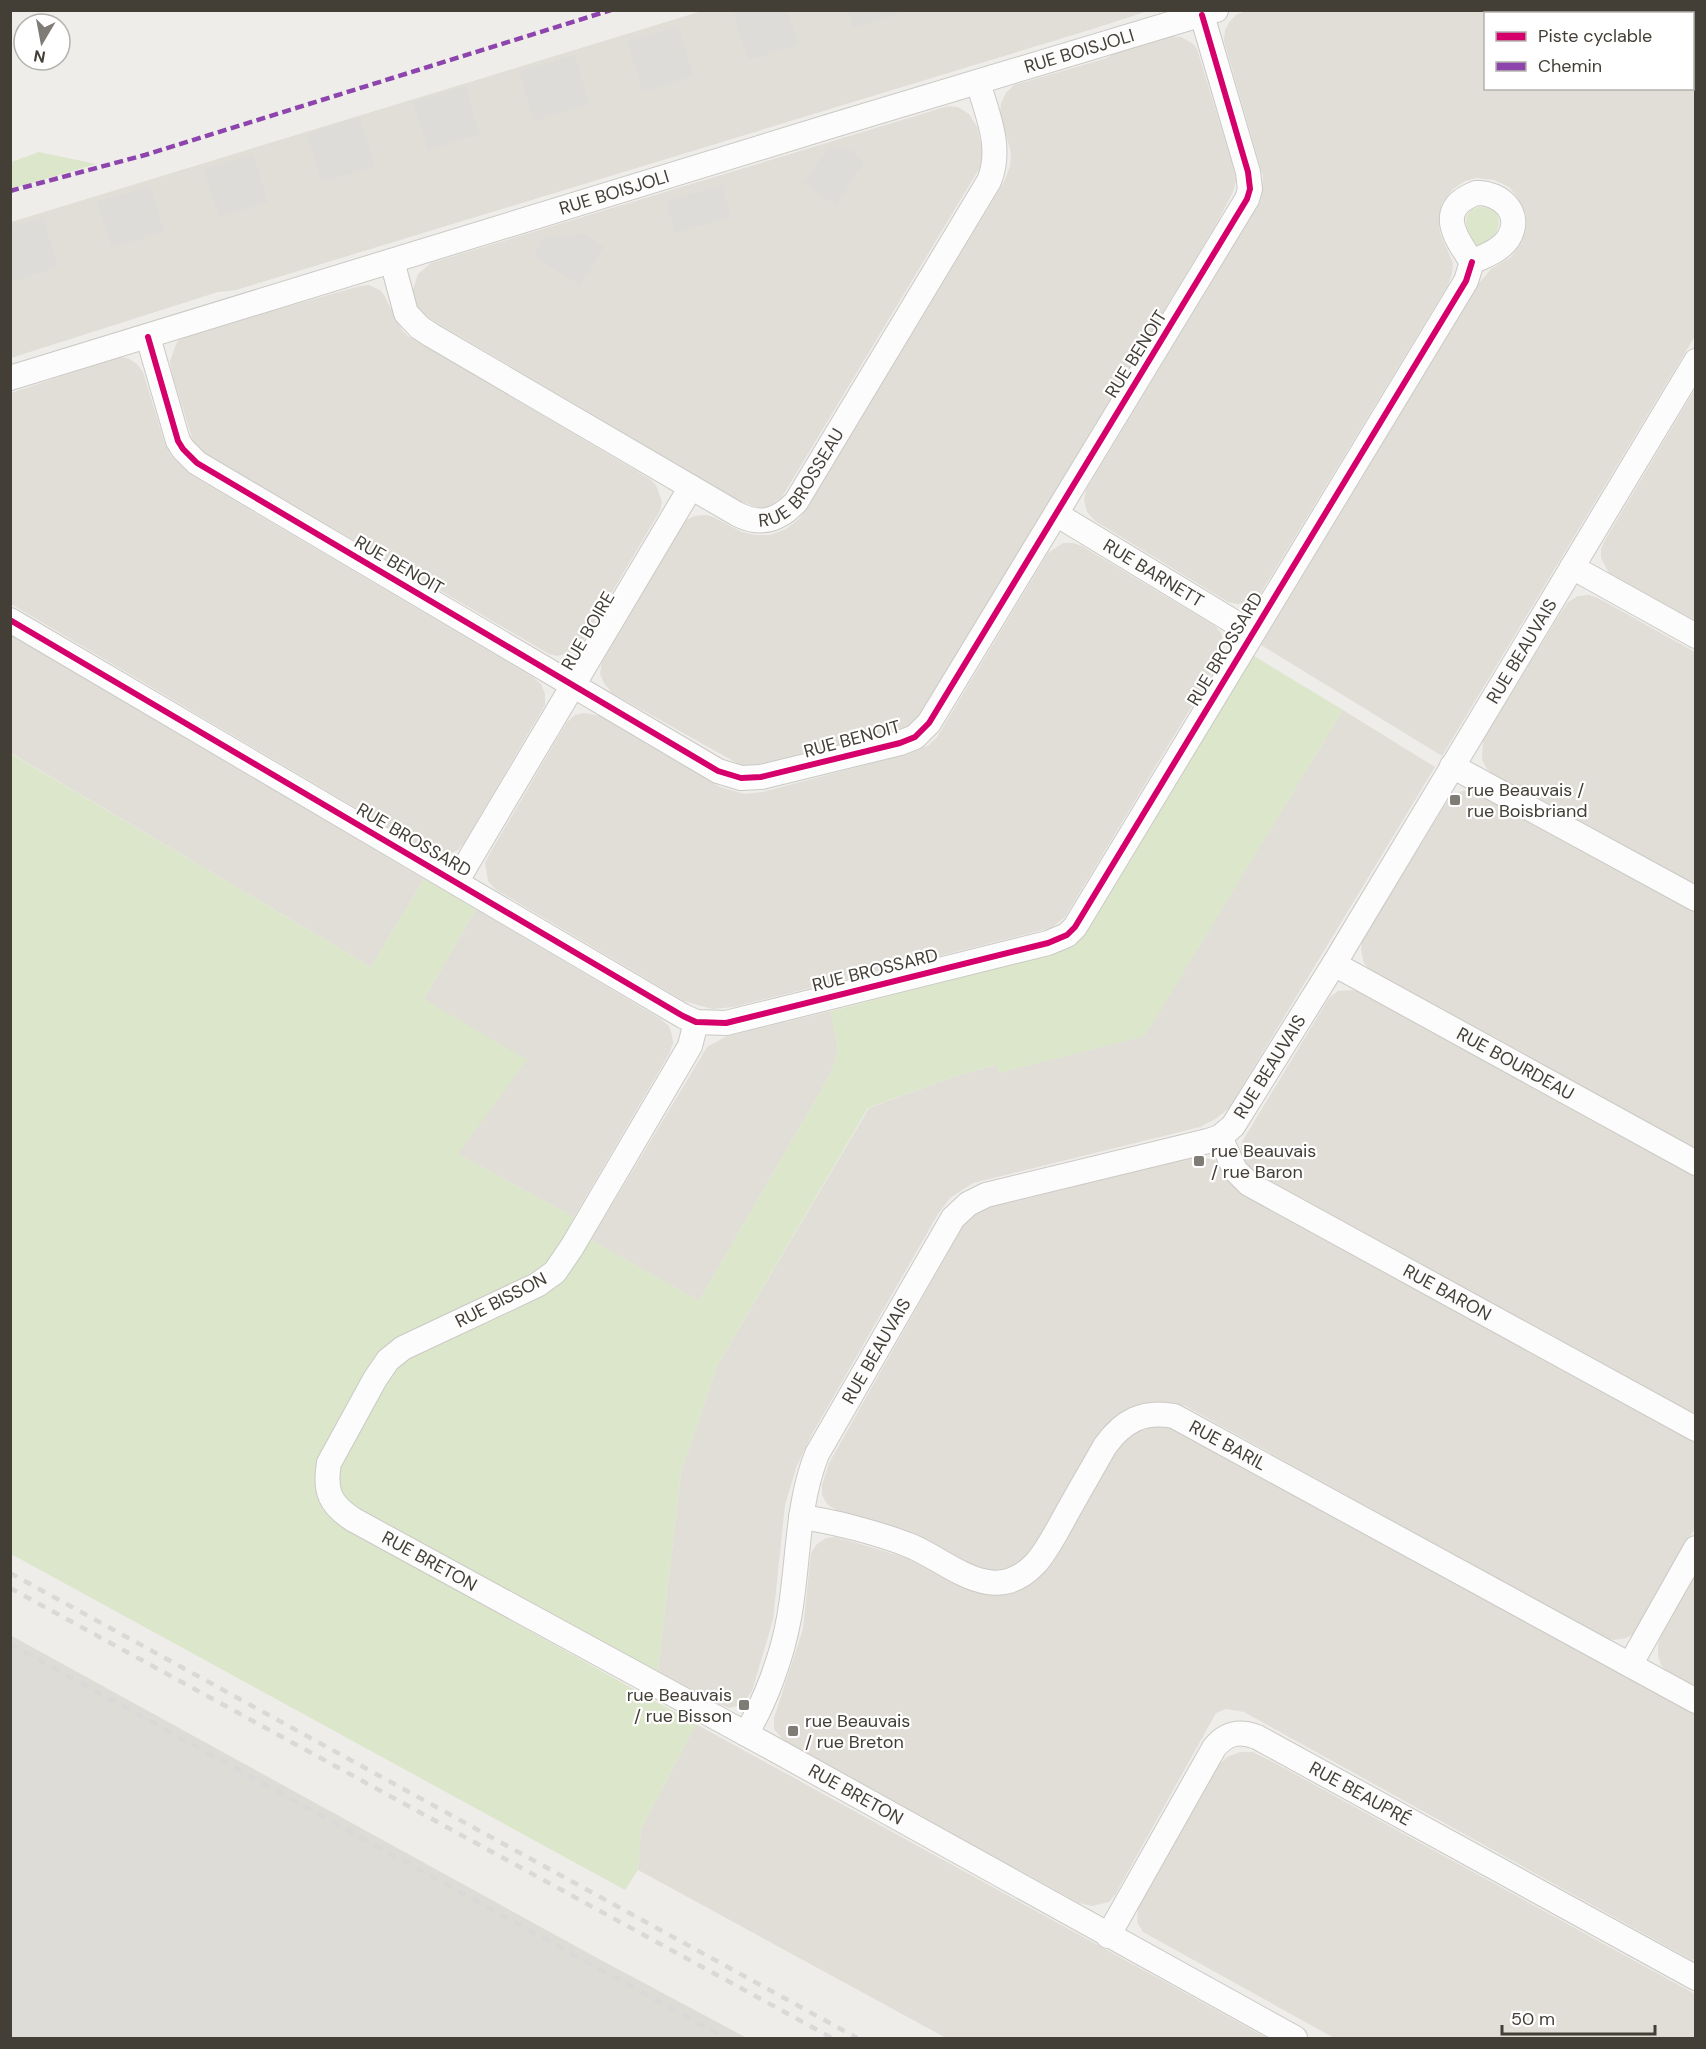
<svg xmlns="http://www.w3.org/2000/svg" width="1706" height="2049" font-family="'DM Sans',sans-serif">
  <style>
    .residential { fill: #e1ded7 }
    .industrial { fill: #dedcd7 }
    .green { fill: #dce6cb }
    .parking { fill: #dddcd9 }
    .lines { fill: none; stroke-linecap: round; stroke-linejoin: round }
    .street-casing { stroke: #cac9c5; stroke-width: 26 }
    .street { stroke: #fcfcfc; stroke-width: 24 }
    .rail { stroke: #d9d9d8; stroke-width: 4.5; stroke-dasharray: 8 8; stroke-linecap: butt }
    .quiet { stroke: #8e44ad; stroke-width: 4.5; stroke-dasharray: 9 4.5; stroke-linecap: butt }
    .cycleway-casing { stroke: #fff; stroke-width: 10 }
    .cycleway { stroke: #d6006c; stroke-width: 6 }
    .poi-dot { fill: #7f7b75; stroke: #fff; stroke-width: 2 }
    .labels { text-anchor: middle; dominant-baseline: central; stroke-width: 4.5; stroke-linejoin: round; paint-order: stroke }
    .street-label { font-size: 18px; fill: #433e36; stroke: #fff }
    .poi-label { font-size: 18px; fill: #433e36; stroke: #fff; text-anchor: start }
  </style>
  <rect width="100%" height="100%" fill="#eeede9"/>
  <g class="residential">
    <path d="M1251 10H1618L1623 13 1486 14V88H1692L1693 56 1695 58V336L1442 756 1261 645 1480 282 1491 269 1511 257 1522 242 1526 229V214L1518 198 1509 187 1494 180 1476 178 1465 181 1453 189 1442 203 1439 218 1440 233 1453 263 1452 274 1448 285 1259 596 1249 602 1238 604 1228 602 1095 521 1087 512 1084 500 1086 490 1260 202 1262 192 1263 176 1224 41 1225 30 1230 21 1237 14Z"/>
    <path d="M702 11H1148L1096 28 236 290 218 292 11 358V222Z"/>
    <path d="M1166 36 1181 37 1192 43 1197 49 1234 170 1236 181 1233 192 1218 221 920 715 912 723 904 728 751 766H742L612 693 604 683 600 674 602 662 685 521 694 516 707 515 715 518 742 532 756 535H770L786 529 800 518 806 509 1005 180 1010 166 1011 153 1000 113 1001 103 1006 93 1014 85 1107 58 1117 51Z"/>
    <path d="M948 106 958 107 969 114 977 127 983 154 982 164 782 497 768 507 759 508 740 501 427 317 419 310 414 299 413 289 418 274 431 263Z"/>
    <path d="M369 285 380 290 384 295 402 330 408 336 650 479 656 485 662 502 660 511 577 651 557 656 549 654 213 458 198 448 193 441 172 374 170 361 177 342 184 336 360 286Z"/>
    <path d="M119 357 128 358 137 364 143 372 165 444 171 456 191 475 533 677 541 684 545 694V705L464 843 458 850 449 854 432 853 11 604V393Z"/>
    <path d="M1695 389 1696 621H1695L1609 573 1601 558V549L1605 540Z"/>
    <path d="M1063 543H1073L1082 546 1215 626 1221 633 1224 644 1216 666 1065 917 1051 928 734 1007 712 1009 684 1001 495 889 488 881 485 863 490 853 567 722 575 715 584 713 602 716 720 787 745 794 762 792 907 754 929 745 937 737 1048 553Z"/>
    <path d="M1589 595 1598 598 1695 652V886L1495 776 1487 769 1482 760 1483 740 1560 614 1568 602 1578 596Z"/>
    <path d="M11 635 424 879 371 967 11 753Z"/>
    <path d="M1343 710 1435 767 1229 1108 1217 1118 1200 1127 973 1183 950 1198 938 1214 811 1436 796 1468 785 1505 773 1620 752 1691 745 1701 737 1706 729 1708 718 1704 658 1672 681 1472 718 1364 869 1108 956 1076 997 1065 999 1073 1145 1035Z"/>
    <path d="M1472 790 1695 910V1151L1370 971 1364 963 1361 950 1362 941 1445 805 1451 797 1462 791Z"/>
    <path d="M476 909 661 1019 669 1026 672 1035 673 1043 669 1054 574 1217 458 1154 424 999Z"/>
    <path d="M1351 990 1361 992 1695 1176V1416L1250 1171 1244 1163 1241 1149 1243 1140 1329 998 1338 991Z"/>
    <path d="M831 1011 838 1052 830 1075 699 1301 591 1240 707 1047 727 1036Z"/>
    <path d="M1190 1158H1206L1215 1160 1224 1169 1229 1181 1236 1188 1695 1442V1528L1641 1626 1634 1634 1626 1638 1614 1640 1603 1637 1185 1406 1170 1403 1149 1404 1134 1407 1116 1418 1101 1431 1028 1555 1010 1568 985 1571 843 1515 827 1504 822 1495V1485L829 1463 963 1226 975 1213 986 1208Z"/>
    <path d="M1157 1424 1180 1429 1695 1714V1962L1244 1712 1226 1709 1216 1713 1115 1895 1109 1902 1092 1906 1079 1903 783 1740 774 1729V1718L803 1629 810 1562 811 1553 817 1544 826 1538 836 1537 850 1541 907 1558 966 1589 975 1591 991 1593 1020 1588 1034 1580 1048 1567 1119 1444 1129 1435 1145 1427Z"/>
    <path d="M1695 1571V1688L1667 1672 1661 1665 1658 1656V1644L1662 1633Z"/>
    <path d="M696 1724 1267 2038H946L638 1870 641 1829Z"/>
    <path d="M1240 1752H1253L1273 1762 1695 1994V2038H1334L1143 1932 1137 1922 1138 1908 1219 1765 1227 1757Z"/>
  </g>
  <path class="industrial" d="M10 1635 599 1959 747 2038H11Z"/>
  <g class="green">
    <path d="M39 152 96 164 11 189V162Z"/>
    <path d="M1479 207C1498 207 1503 219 1495 235L1478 246 1475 245C1467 231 1458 212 1479 207Z"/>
    <path d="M1254 656 1343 710 1145 1036 999 1073 996 1065 956 1076 868 1108 718 1364 681 1472 658 1672 353 1508C345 1500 338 1493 338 1481 336 1461 380 1388 394 1370 398 1364 406 1360 412 1356L583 1249 591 1240 699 1301 830 1075 838 1052 831 1011 1057 953 1073 946 1090 927Z"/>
    <path d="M10 753 371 967 424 879 476 909 424 999 527 1060 458 1154 574 1217 558 1249 536 1273 373 1361 359 1382 318 1458 315 1476 317 1497 324 1510 337 1523 696 1724 641 1829 638 1870 625 1890 11 1554Z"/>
  </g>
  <g class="parking">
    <path d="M733 11H788L799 44 748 60Z"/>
    <path d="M904 11V12L854 28 848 11Z"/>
    <path d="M678 26 693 76 643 92 627 42Z"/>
    <path d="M575 55 589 104 534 121 519 71Z"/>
    <path d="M465 86 480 134 428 150 413 102Z"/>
    <path d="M360 117 375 166 322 182 307 134Z"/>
    <path d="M830 146 850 150 864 162 836 205 803 183Z"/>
    <path d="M253 154 268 202 219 217 204 169Z"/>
    <path d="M722 185 731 217 676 233 666 202Z"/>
    <path d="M150 186 164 232 111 248 97 202Z"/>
    <path d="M42 217 58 267 11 282V227Z"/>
    <path d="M584 234 604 247 580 285 534 257 544 237Z"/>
  </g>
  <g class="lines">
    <g class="street-casing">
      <g id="street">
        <path d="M1646 10 1651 14"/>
        <path d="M1692 39 1696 41"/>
        <path d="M1476 193C1501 192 1524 214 1508 239 1500 251 1484 256 1472 262 1455 237 1435 209 1476 193Z"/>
        <path id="s1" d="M392 261 406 313 419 327 431 335 737 514C760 526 778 521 796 502L989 181C1003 148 987 114 978 82"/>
        <path d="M148 337 178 441 183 449 197 463 718 771 741 778 761 777 900 743 915 737 929 723 1247 199 1250 189 1248 172 1202 15"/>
        <path id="s2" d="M10 378 834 125 1216 10"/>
        <path id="s3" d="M1056 514 1252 633"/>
        <path d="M1572 567 1696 636"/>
        <path d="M10 620 683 1016 696 1022 726 1023 1048 943 1067 935 1075 927 1466 281 1472 262"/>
        <path d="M1452 766 1696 899"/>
        <path d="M456 882 691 487"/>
        <path id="s4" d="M1334 964 1696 1163"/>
        <path id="s5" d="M696 1022 690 1046 572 1247 555 1272 537 1285 403 1348 388 1360 375 1379 329 1463C324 1491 330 1505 354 1520L770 1747 1295 2038"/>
        <path id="s6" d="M1220 1137 1235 1170 1249 1184 1696 1429"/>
        <path id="s7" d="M801 1517C833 1521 881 1534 911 1546 951 1563 993 1608 1035 1564 1046 1552 1054 1536 1062 1522 1076 1496 1091 1471 1105 1446 1123 1421 1143 1410 1174 1416L1696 1701"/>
        <path d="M1630 1665 1696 1548"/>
        <path id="s8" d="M746 1734C766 1700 782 1657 789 1618 799 1563 796 1507 817 1454L953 1218 968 1204 986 1195 1208 1141 1220 1137 1233 1126 1334 964 1696 361"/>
        <path id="s9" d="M1108 1936 1214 1748C1226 1733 1239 1730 1257 1737L1696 1978"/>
      </g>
    </g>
    <use href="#street" class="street"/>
    <g class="rail">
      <path d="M10 1573 857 2038"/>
      <path d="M10 1588 832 2038"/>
      <path d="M10 1644 725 2038"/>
    </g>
    <g class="quiet">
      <path d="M10 191 145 155 611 10"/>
      <path d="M1695 1549H1696"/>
    </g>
    <g class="cycleway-casing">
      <g id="cycleway">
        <path d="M148 337 178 441 183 449 197 463 718 771 741 778 761 777 900 743 915 737 929 723 1247 199 1250 189 1248 172 1202 15"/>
        <path d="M10 620 683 1016 696 1022 726 1023 1048 943 1067 935 1075 927 1466 281 1472 262"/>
      </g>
    </g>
    <use href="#cycleway" class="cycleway"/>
  </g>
  <g class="poi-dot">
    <rect x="1449" y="794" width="12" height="12" rx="3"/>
    <rect x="1193" y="1155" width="12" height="12" rx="3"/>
    <rect x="738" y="1699" width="12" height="12" rx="3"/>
    <rect x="787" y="1725" width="12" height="12" rx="3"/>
  </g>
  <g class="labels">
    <g class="street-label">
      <text stroke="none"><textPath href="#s2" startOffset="1118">RUE BOISJOLI</textPath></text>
      <text stroke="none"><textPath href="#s2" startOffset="632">RUE BOISJOLI</textPath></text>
      <text transform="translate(1136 354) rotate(-58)">RUE BENOIT</text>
      <text stroke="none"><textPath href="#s1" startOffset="528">RUE BROSSEAU</textPath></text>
      <text transform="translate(399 565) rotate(30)">RUE BENOIT</text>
      <text stroke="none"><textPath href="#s3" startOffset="114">RUE BARNETT</textPath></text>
      <text transform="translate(588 631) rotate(-60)">RUE BOIRE</text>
      <text transform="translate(1225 649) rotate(-59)">RUE BROSSARD</text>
      <text stroke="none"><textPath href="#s8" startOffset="1418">RUE BEAUVAIS</textPath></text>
      <text transform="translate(852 739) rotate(-15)">RUE BENOIT</text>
      <text transform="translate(414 840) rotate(30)">RUE BROSSARD</text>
      <text transform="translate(875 970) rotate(-14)">RUE BROSSARD</text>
      <text stroke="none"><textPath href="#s4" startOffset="207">RUE BOURDEAU</textPath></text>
      <text stroke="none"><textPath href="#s8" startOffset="932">RUE BEAUVAIS</textPath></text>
      <text stroke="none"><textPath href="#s6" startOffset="282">RUE BARON</textPath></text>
      <text transform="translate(501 1300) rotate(-27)">RUE BISSON</text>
      <text stroke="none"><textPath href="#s8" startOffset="410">RUE BEAUVAIS</textPath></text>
      <text stroke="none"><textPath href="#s7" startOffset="531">RUE BARIL</textPath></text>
      <text stroke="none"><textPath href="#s5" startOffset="750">RUE BRETON</textPath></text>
      <text stroke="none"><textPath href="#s9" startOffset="382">RUE BEAUPRÉ</textPath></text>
      <text stroke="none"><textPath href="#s5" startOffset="1236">RUE BRETON</textPath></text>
    </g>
    <g class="poi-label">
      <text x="1467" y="790">rue Beauvais /<tspan x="1467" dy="21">rue Boisbriand</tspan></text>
      <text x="1211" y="1151">rue Beauvais<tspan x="1211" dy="21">/ rue Baron</tspan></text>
      <text x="732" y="1695" text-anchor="end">rue Beauvais<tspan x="732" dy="21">/ rue Bisson</tspan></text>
      <text x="805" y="1721">rue Beauvais<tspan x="805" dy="21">/ rue Breton</tspan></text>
    </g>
  </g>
  <rect width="1706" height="2049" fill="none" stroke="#433e36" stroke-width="24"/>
  <rect x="1484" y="12" width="210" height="78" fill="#ffffff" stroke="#b4b2af" stroke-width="1.5"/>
  <rect x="1496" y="32" width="30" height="9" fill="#d6006c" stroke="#b4b2af" stroke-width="1.5"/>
  <text x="1538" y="42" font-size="18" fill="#433e36">Piste cyclable</text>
  <rect x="1496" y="62" width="30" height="9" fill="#8e44ad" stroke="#b4b2af" stroke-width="1.5"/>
  <text x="1538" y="72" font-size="18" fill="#433e36">Chemin</text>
  <g transform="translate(42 42) rotate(190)"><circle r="28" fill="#ffffff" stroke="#b4b2af" stroke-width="1.5"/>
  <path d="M0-4.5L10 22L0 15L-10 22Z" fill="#7f7b75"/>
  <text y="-9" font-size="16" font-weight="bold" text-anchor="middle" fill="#433e36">N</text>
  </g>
  <path d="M1502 2025v9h153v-9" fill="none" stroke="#433e36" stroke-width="3"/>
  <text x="1511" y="2025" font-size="18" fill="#433e36" stroke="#ffffff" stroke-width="4.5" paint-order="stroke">50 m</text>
</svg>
